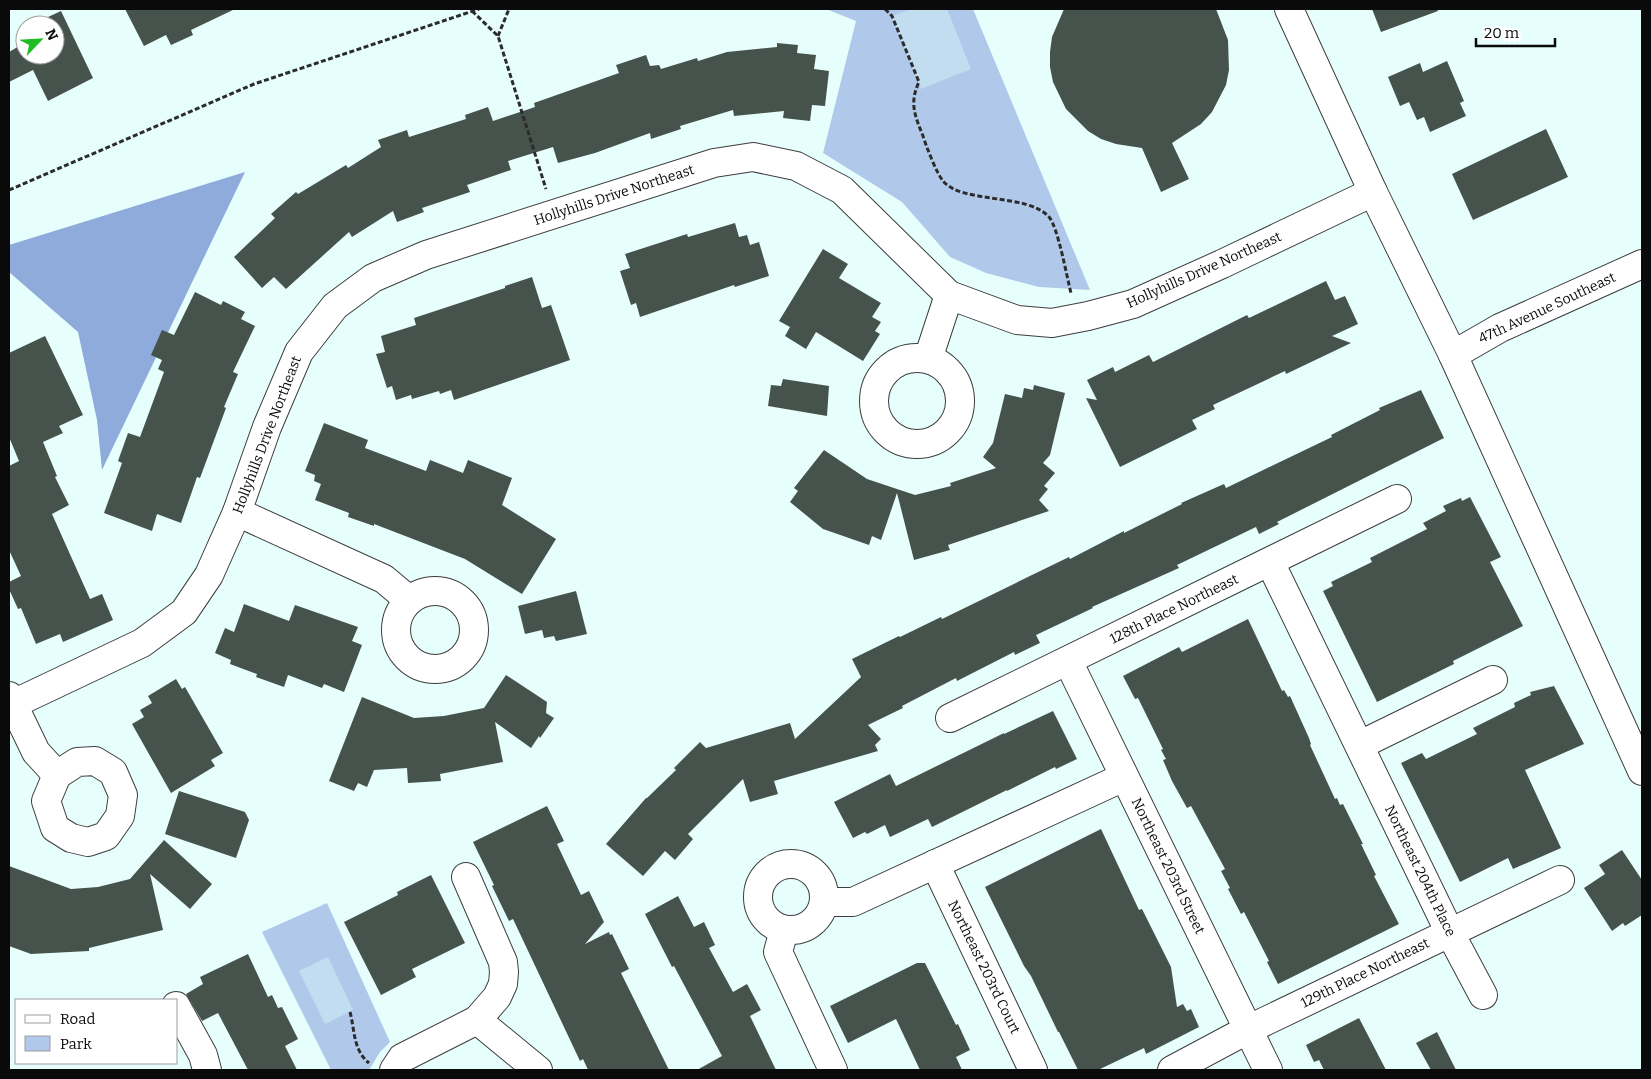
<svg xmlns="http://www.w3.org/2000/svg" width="1651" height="1079" font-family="Bitter,serif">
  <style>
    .green { fill: #b0c9ea }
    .forest { fill: #8fabdb }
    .pitch { fill: #c2ddf0 }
    .building { fill: #46534c }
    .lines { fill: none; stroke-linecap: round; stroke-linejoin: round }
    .minor-casing { stroke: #3d3d3d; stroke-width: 30 }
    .path { stroke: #2c2c2c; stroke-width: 3; stroke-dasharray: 5 2.5; stroke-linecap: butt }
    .minor { stroke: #fff; stroke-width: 28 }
    .labels { text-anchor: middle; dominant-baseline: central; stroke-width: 5; stroke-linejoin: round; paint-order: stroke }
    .street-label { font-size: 14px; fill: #0a0a0a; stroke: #fff }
  </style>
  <rect width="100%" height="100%" fill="#e7fffc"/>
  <g class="green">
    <path d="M826 9H973L1090 290 1039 287 986 273 950 257 902 202 823 153 856 21Z"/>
    <path d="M327 903 390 1042 380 1052 369 1070H331L262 932Z"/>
  </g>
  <path class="forest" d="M245 172 102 470 97 420 78 332 9 272V245Z"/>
  <g class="pitch">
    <path d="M912 9H947L971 69 921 89 892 16Z"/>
    <path d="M328 957 353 1010 325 1024 299 971Z"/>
  </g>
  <g class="building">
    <path d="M125 9H235L191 30 193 35 171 45 166 35 144 46Z"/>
    <path d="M1064 9H1216L1228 40 1229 70 1226 85 1212 112 1201 124 1172 143 1189 179 1161 192 1142 148 1116 144 1101 139 1088 131 1066 109 1053 82 1050 67V52L1052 37Z"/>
    <path d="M1372 9H1437L1438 11 1381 32Z"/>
    <path d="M61 11 93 78 48 101 33 70 9 82V52L21 45 18 39 25 36V55H55V25H36L35 23Z"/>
    <path d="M777 43 798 45 797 53 816 55 814 69 829 71 825 106 812 105 810 121 783 118 784 111 734 116 733 110 680 126 681 129 651 139 650 133 595 153 558 163 553 147 508 161 511 170 467 185 470 192 422 208 424 212 397 222 393 211 352 237 349 232 286 289 274 277 262 288 234 257 275 218 271 214 296 192 298 194 346 165 348 168 381 147 378 140 407 130 409 137 466 119 465 115 488 107 493 121 535 107 534 103 619 73 616 65 646 55 650 66 659 65 661 69 697 58 698 61 727 52 777 47Z"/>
    <path d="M1447 61 1464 101 1460 103 1466 116 1430 132 1424 117 1417 120 1409 102 1400 106 1388 77 1420 63 1423 72Z"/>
    <path d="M1546 129 1568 177 1473 220 1452 174Z"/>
    <path d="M735 223 739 237 747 235 750 245 759 242 769 276 735 287 734 285 640 317 636 303 631 305 620 271 630 268 625 254 687 234 688 237Z"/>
    <path d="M823 249 848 264 839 278 881 303 872 317 881 322 875 331 880 334 863 361 816 332 806 349 785 336 790 327 779 321Z"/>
    <path d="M532 277 542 308 551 305 570 360 454 400 451 390 440 394 439 391 412 399 411 395 396 400 392 386 387 388 376 354 385 352 381 336 416 325 414 318 505 288V286Z"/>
    <path d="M1326 281 1335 300 1345 296 1358 324 1332 336 1351 343 1286 374 1285 371 1213 405 1215 409 1192 420 1197 429 1120 467 1086 398 1097 400 1087 380 1113 367 1115 372 1149 355 1153 362 1247 315 1249 318Z"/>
    <path d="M195 292 221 305 223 301 245 312 241 319 255 326 233 372 238 374 224 407 226 408 200 478 197 477 181 523 157 514 152 531 104 513 122 463 118 461 128 433 140 437 164 372 158 369 162 360 151 355 162 330 174 335Z"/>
    <path d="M45 336 83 415 59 426 63 433 43 442 57 476 55 477 69 505 52 514 90 599 102 594 113 620 63 642 60 634 36 644 21 608 18 609 9 589V582L21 576 9 550V466L19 461 9 437V353Z"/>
    <path d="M783 379 829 386 827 416 768 406 771 385 781 386Z"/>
    <path d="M1034 385 1065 393 1050 455 1043 463 1055 473 1044 486 1048 489 1039 500 1049 511 948 545 950 550 914 560 897 493 881 540 872 536 869 545 823 529 790 502 798 491 794 488 824 450 867 479 915 495 951 486 950 483 996 468 983 457 993 443 1005 394 1022 398 1024 388 1033 390Z"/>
    <path d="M1421 390 1444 438 1277 522 1279 524 1259 534 1256 527 1177 565 1179 568 1092 607 1093 608 1036 635 1040 643 1015 655 1014 652 957 681 956 678 902 706 903 708 868 725 881 739 875 745 878 751 774 781 778 794 750 802 743 779 688 834 693 839 675 860 665 851 643 876 606 844 646 798H647L676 770 674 768 700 742 706 748 790 723 795 739 861 677 852 659 899 636 900 637 941 617 942 619 1069 557 1070 559 1124 531V533L1182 504 1181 503 1224 484 1226 488 1332 437 1331 435 1380 410 1379 408Z"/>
    <path d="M324 423 368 440 365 448 426 471 430 460 463 473 468 460 512 478 502 505 556 539 522 594 465 559 374 524V526L348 517 349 513 315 500 321 484 314 481 315 475 305 471Z"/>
    <path d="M1470 497 1501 557 1490 562 1523 626 1453 661 1454 664 1377 702 1323 591 1333 586 1331 582 1372 562 1370 558 1427 529 1423 523 1446 511 1443 506 1461 498 1462 501Z"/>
    <path d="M576 591 587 634 556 641 554 636 544 638 542 630 525 634 518 606Z"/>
    <path d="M244 604 289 621 295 605 358 627 352 641 362 645 344 692 324 684 322 688 288 675 284 687 256 677 257 674 230 664 231 660 215 653 225 628 234 632Z"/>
    <path d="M1248 619 1282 691 1284 690 1288 697 1290 696 1309 738 1311 744 1310 745 1335 799 1337 798 1340 805 1343 804 1363 844H1361L1376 875 1374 876 1399 924 1278 984 1267 962 1269 961 1244 912 1241 914 1228 889 1230 888 1221 871 1225 869 1191 806 1187 808 1172 781 1163 760 1166 759 1161 750 1163 749 1138 698 1135 699 1123 676 1179 647 1182 652Z"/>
    <path d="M506 675 547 702 546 713 554 718 540 738 539 736 531 748 495 722 503 762 440 774 441 781 408 783 407 768 374 770 367 787 358 783 354 791 329 781 362 697 414 718 444 716 484 708Z"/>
    <path d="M176 679 182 689 185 687 223 753 211 760 215 766 171 793 132 724 144 717 140 710 152 703 148 696Z"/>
    <path d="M1554 686 1584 744 1525 770 1561 848 1513 869 1508 858 1460 882 1401 763 1422 753 1426 759 1477 734 1473 728 1515 707 1514 703 1531 695 1530 692Z"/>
    <path d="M1053 711 1077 759 1056 769 1055 767 1007 791V790L932 827 928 819 890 837 885 825 867 834 865 832 853 838 834 802 890 774 896 786 1004 733V734Z"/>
    <path d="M179 791 245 812 249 820 236 858 165 834Z"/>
    <path d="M547 806 564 841 557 844 581 895 589 891 604 922 585 944 609 932 610 935 612 934 629 969 621 973 669 1070H588L583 1059 580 1061 513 919 509 921 492 886 494 885 473 842Z"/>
    <path d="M1101 829 1139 910 1142 909 1171 967 1177 1007 1183 1004 1187 1011 1191 1009 1199 1027 1146 1054 1144 1048 1098 1070H1078L1059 1032H1058L1031 976 1024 966 985 887Z"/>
    <path d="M164 840 212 884 190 909 150 874 163 930 89 948V951L31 954 9 946V866L71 889 98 887 130 879Z"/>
    <path d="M1622 850 1642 880V915L1625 926 1623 923 1612 931 1584 888 1605 874 1599 865Z"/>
    <path d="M431 875 465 943 412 969 416 977 381 995 344 922 398 895 397 892Z"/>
    <path d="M678 896 694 927 704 922 715 945 709 948 733 992 747 984 761 1010 750 1016 776 1070H697L722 1056 674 966 672 967 645 914Z"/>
    <path d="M248 954 268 997 272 995 278 1008 282 1007 298 1039 285 1046 297 1070H248L218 1013 202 1021 186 994 203 984 200 977Z"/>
    <path d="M917 963H925L956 1025 958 1024 970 1050 956 1057 962 1070H920L896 1019 848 1043 830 1006Z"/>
    <path d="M1359 1018 1386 1070H1324L1319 1060 1314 1062 1306 1045Z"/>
    <path d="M1437 1032 1456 1070H1431L1416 1043Z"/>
  </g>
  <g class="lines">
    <g class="minor-casing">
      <g id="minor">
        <path d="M1289 9 1373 192 1453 355 1642 771"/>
        <path d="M1453 355 1500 328 1642 264"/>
        <circle cx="917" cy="401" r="43"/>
        <path d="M928 359 949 295"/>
        <path d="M237 512 384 579 409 600"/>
        <path d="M1270 562 1450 933 1483 995"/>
        <circle cx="435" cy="630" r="39"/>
        <path d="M1068 661 1268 1070"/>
        <path d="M9 696 36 752 57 775"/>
        <path d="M9 706 142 643 184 612 209 575 237 512 267 427 299 352 335 306 373 278 426 255 714 163 753 157 796 166 842 190 949 295 1017 320 1052 323 1088 316 1133 304 1222 264 1373 192"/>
        <path d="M950 718 1397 499"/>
        <path d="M1360 745 1493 680"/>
        <path d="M95 761 113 772 123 795 120 816 106 836 88 842 71 838 55 828 46 801 57 775 77 762Z"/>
        <circle cx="791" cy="897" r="33"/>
        <path d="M935 864 1033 1070"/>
        <path d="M824 902H853L1124 777"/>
        <path d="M784 930 778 952 833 1070"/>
        <path d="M176 1006 203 1055 207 1070"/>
        <path d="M477 1020 538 1070"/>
        <path d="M394 1070 402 1058 477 1020 497 997 503 984 504 972 503 962 466 877"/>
        <path d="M1172 1070 1247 1030 1560 880"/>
      </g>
    </g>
    <g class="path">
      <path d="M885 9 892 16 919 82C909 103 915 116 923 136 926 146 937 174 943 181 962 204 1028 193 1049 217 1058 227 1067 278 1071 293"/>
      <path d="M472 11 498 36 546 189"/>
      <path d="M498 36 509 9"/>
      <path d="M9 190 254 84 479 9"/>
      <path d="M350 1012C355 1031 353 1050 369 1063"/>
    </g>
    <use href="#minor" class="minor"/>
  </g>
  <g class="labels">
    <g class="street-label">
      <text transform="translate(614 195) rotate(-18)">Hollyhills Drive Northeast</text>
      <text transform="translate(1204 270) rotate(-24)">Hollyhills Drive Northeast</text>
      <text transform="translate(1547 308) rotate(-25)">47th Avenue Southeast</text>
      <text transform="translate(267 435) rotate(-69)">Hollyhills Drive Northeast</text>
      <text transform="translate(1174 609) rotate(-26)">128th Place Northeast</text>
      <text transform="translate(1168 866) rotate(64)">Northeast 203rd Street</text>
      <text transform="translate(1420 871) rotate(64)">Northeast 204th Place</text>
      <text transform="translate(984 967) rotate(64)">Northeast 203rd Court</text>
      <text transform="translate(1365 973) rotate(-26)">129th Place Northeast</text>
    </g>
  </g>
  <rect width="1651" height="1079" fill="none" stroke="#0a0a0a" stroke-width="20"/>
  <rect x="15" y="999" width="162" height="65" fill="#ffffff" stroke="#9d9d9d"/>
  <rect x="25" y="1015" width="25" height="8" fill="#ffffff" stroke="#9d9d9d"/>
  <text x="60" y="1024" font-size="15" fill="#0a0a0a">Road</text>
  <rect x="25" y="1036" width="25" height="15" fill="#b0c9ea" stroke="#9d9d9d"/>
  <text x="60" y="1049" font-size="15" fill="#0a0a0a">Park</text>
  <g transform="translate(40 40) rotate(65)"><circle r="24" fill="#ffffff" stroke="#9d9d9d"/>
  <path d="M0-4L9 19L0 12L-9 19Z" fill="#1ebd23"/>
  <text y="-8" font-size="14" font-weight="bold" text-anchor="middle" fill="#0a0a0a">N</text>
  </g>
  <path d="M1476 38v8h79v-8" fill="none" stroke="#0a0a0a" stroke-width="2.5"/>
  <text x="1484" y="38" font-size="15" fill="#0a0a0a" stroke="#ffffff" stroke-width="4" paint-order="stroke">20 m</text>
</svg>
